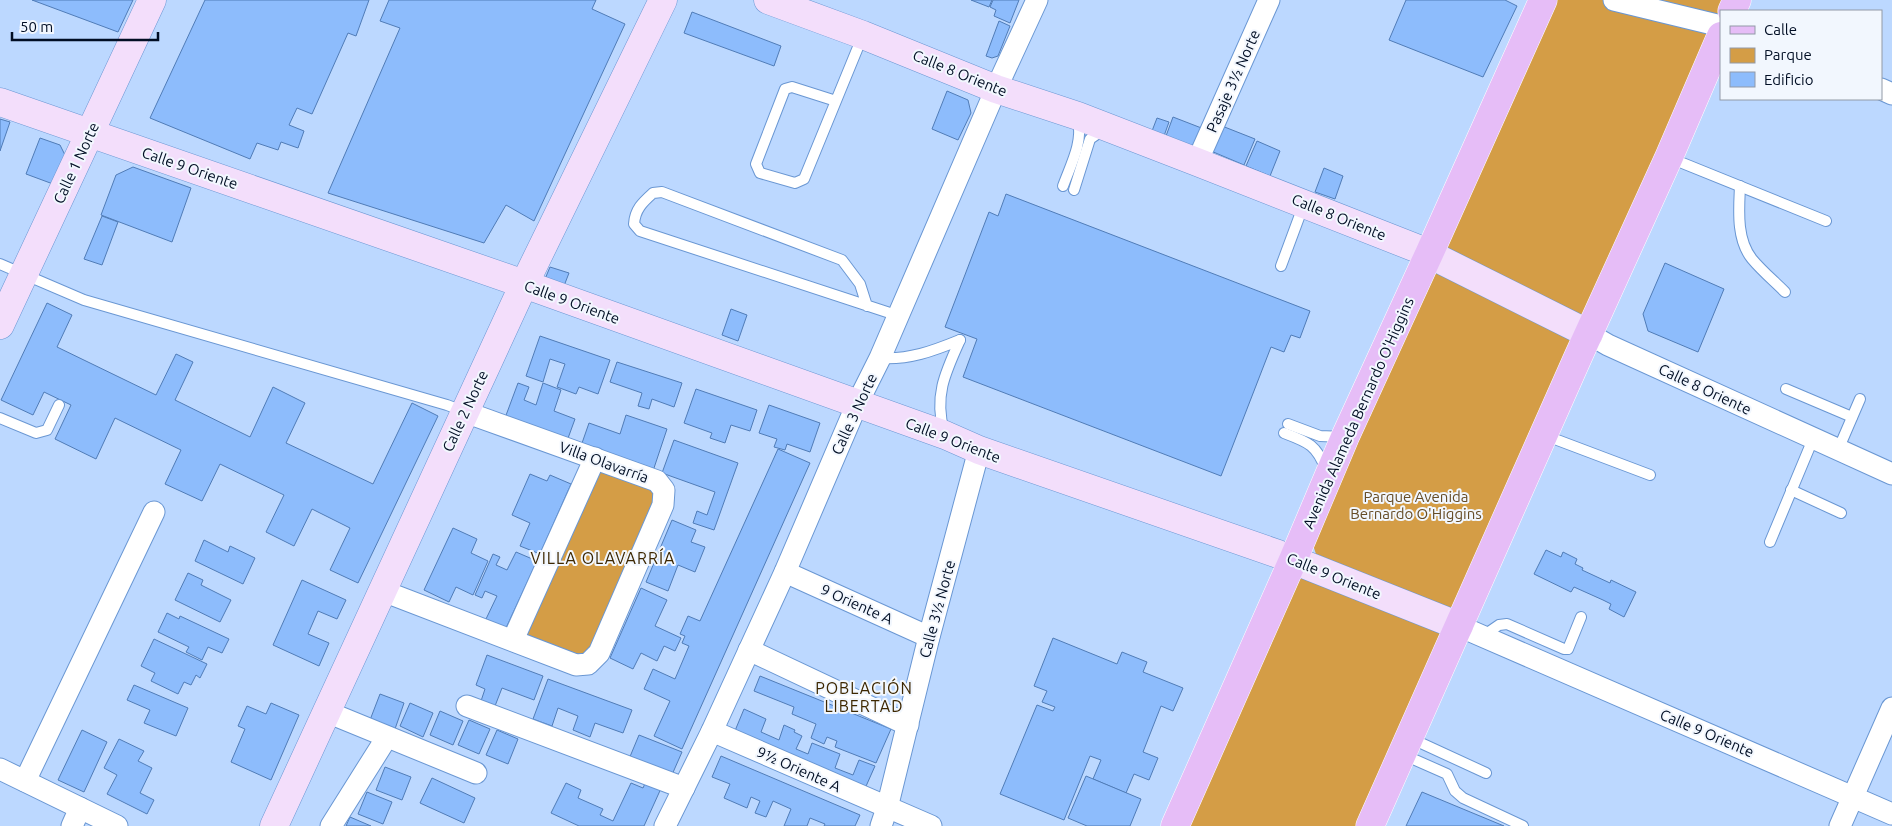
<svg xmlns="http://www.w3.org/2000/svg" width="1892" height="826" font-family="Ubuntu,sans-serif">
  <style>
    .green { fill: #d49d46 }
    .building { fill: #8dbcfc; stroke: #507cb7 }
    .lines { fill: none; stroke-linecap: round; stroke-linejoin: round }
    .lane-casing { stroke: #6a97d3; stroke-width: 12 }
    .street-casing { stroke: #6a97d3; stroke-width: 23 }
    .secondary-casing { stroke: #6a97d3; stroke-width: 29 }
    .primary-casing { stroke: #fff; stroke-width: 29 }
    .lane { stroke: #fff; stroke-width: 10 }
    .street { stroke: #fff; stroke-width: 21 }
    .secondary { stroke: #f3defb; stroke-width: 28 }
    .primary { stroke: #e6bdf7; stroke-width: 28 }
    .labels { text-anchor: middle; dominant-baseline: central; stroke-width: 4; stroke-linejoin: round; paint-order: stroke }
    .street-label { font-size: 15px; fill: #010e24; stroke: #f2f7fe }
    .park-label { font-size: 15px; fill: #664c26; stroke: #f2f7fe }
    .neighbourhood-label { font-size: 16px; letter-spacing: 1px; fill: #3d2701; stroke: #f2f7fe }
  </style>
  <rect width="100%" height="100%" fill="#bcd8ff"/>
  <g class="green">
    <path d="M1554 0H1727L1461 601 1450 608 1316 554 1312 542Z"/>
    <path d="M601 468 660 492 588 660 526 635Z"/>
    <path d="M1306 576 1439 628 1444 639 1360 826H1186L1293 582Z"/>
  </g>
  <g class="building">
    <path d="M32 0H133L118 32Z"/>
    <path d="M205 0H369L356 36 348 33 312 114 297 108 289 125 304 131 298 148 281 142 278 150 257 143 250 159 150 118Z"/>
    <path d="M389 0H596L592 9 625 24 534 221 506 205 484 243 328 193 400 28 380 21Z"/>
    <path d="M971 0H992L989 7Z"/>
    <path d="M993 0H1019L1010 23 994 16 996 10 990 7Z"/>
    <path d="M1406 0H1505L1517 6 1483 77 1389 40Z"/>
    <path d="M692 12 781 46 774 66 684 33Z"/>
    <path d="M999 21 1010 26 998 56 992 58 986 56Z"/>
    <path d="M947 91 968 100 971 113 958 140 932 129Z"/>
    <path d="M1173 117 1204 129 1198 144 1192 146 1166 136Z"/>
    <path d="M1157 118 1169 122 1164 136 1152 131Z"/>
    <path d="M0 119 10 122 0 151Z"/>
    <path d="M1222 126 1255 139 1244 165 1211 151Z"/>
    <path d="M40 138 60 145 65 155 53 184 26 174Z"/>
    <path d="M1257 141 1280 151 1270 176 1246 166Z"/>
    <path d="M133 167 191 188 172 242 101 215 116 175Z"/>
    <path d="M1324 168 1343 176 1335 199 1315 192Z"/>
    <path d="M1006 194 1310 311 1300 338 1291 335 1284 352 1271 347 1221 476 963 377 977 339 945 327 989 212 998 216Z"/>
    <path d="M102 216 118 222 102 265 84 259Z"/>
    <path d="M1665 263 1724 289 1698 352 1648 331 1643 314Z"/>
    <path d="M550 267 569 273 562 291 545 279Z"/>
    <path d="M47 303 72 315 57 347 156 395 176 354 193 362 175 400 250 437 273 387 305 403 286 443 373 484 412 403 438 416 358 583 330 570 350 528 312 509 294 546 266 532 284 495 220 464 202 501 165 484 181 450 115 418 96 459 55 439 71 405 44 392 33 415 1 400Z"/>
    <path d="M731 309 747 315 738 341 722 335Z"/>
    <path d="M540 336 610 360 598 394 579 387 576 394 557 387 565 364 550 359 543 382 526 376Z"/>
    <path d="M617 362 682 383 674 407 652 399 649 409 638 406 642 393 610 382Z"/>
    <path d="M518 383 529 387 524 400 536 405 543 383 561 390 554 411 575 419 567 441 505 418Z"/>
    <path d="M696 389 757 410 750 431 731 425 725 443 710 438 712 433 684 423Z"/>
    <path d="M769 405 820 423 810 452 787 444 785 450 774 447 777 439 759 433Z"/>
    <path d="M626 415 667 429 653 471 581 446 589 423 620 434Z"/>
    <path d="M674 440 738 463 714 530 693 523 697 511 707 515 715 492 662 473Z"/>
    <path d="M778 449 810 463 682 749 654 736 670 701 644 689 653 669 675 679 689 646 682 643 685 636 680 634 688 616 700 621Z"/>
    <path d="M530 474 547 481 550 475 571 484 540 554 520 546 530 523 512 515Z"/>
    <path d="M672 520 696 530 691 542 705 547 695 572 678 565 668 591 646 582Z"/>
    <path d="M453 528 477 539 471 553 488 561 473 595 456 587 449 602 424 590Z"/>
    <path d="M204 540 228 552 230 546 255 558 243 584 195 561Z"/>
    <path d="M1546 550 1561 557 1563 552 1577 559 1575 564 1583 568 1582 570 1610 583 1611 580 1636 592 1624 617 1609 609 1611 604 1603 600 1574 587 1571 592 1534 574Z"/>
    <path d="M516 552 537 561 506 628 486 619 497 596 485 591 482 598 475 595 493 554 500 557 496 565 507 570Z"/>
    <path d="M188 573 203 580 201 585 231 600 220 622 175 600Z"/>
    <path d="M302 580 346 600 337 619 318 611 308 634 329 643 319 666 273 645Z"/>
    <path d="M641 588 667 600 655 626 681 638 675 651 664 646 657 661 641 653 633 669 610 658Z"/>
    <path d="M167 613 179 619 180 616 229 639 222 653 208 647 202 660 186 652 189 647 158 632Z"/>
    <path d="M1053 638 1117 664 1122 652 1147 662 1143 672 1183 688 1173 711 1161 706 1143 752 1158 758 1149 780 1134 774 1126 793 1093 779 1101 760 1090 756 1064 820 1000 794 1037 705 1053 711 1055 707 1042 702 1047 691 1034 686Z"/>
    <path d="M154 639 207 664 200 678 196 675 191 685 184 682 178 694 151 681 155 673 141 666Z"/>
    <path d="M487 655 543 676 534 700 502 688 495 706 481 701 485 689 476 685Z"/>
    <path d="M760 676 891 729 876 763 835 747 837 741 827 737 824 744 811 738 816 724 792 714 794 707 754 691Z"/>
    <path d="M548 679 632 710 623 733 595 723 590 737 573 730 578 716 558 708 552 726 533 719Z"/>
    <path d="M134 685 188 708 176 736 144 723 150 710 127 700Z"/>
    <path d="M380 694 404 703 395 729 370 720Z"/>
    <path d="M271 703 299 715 271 780 231 762 245 729 238 726 247 706 266 714Z"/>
    <path d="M410 703 433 713 423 737 400 726Z"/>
    <path d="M744 709 766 719 761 732 779 740 784 725 795 730 794 732 802 736 796 749 808 754 812 743 840 754 835 768 853 775 859 760 875 766 863 793 732 738Z"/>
    <path d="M440 711 463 721 453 745 430 735Z"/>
    <path d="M469 720 490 729 479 754 458 745Z"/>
    <path d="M82 730 107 742 84 792 58 780Z"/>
    <path d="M497 730 518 739 508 764 486 755Z"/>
    <path d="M639 735 682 752 671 777 629 759Z"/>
    <path d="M119 739 144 751 138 761 152 768 140 793 154 800 147 814 107 794 117 775 104 768Z"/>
    <path d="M721 756 860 815 855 826H824L825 824 810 818 807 826H784L791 809 773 801 766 817 755 813 760 801 751 797 747 808 724 798 730 784 712 777Z"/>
    <path d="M385 767 411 777 402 800 376 790Z"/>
    <path d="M1086 776 1141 799 1130 826H1087L1068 818Z"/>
    <path d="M648 777 663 784 644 826H579L551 813 566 783 581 790 578 798 603 809 600 815 613 821 631 783 643 788Z"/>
    <path d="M432 778 475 798 464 823 420 803Z"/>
    <path d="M367 792 392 802 383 824 358 814Z"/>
    <path d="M1422 792 1504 826H1406Z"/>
    <path d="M350 817 371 826H346Z"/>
  </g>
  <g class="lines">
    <g class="lane-casing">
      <g id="lane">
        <path d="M836 101 792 87 785 89 756 164 760 173 795 183 804 179 863 35"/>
        <path d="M1670 158 1826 221"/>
        <path d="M1063 186C1071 164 1083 143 1078 120"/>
        <path d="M1740 186C1739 209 1736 239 1752 259 1762 271 1774 281 1785 292"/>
        <path d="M1074 190 1090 139 1103 130"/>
        <path d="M0 264 84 300 447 405 463 411"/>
        <path d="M1281 266 1304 204"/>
        <path d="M867 306 860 284 842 260 662 192 653 193C643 202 635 209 634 224L640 231 899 316"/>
        <path d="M880 358C909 360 933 351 960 340"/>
        <path d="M1786 389 1852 417"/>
        <path d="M0 418 36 433 47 430 59 405"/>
        <path d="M1288 424 1320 436 1344 437"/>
        <path d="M944 432C934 396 945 373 960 340"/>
        <path d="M1284 433C1308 442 1317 445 1326 470"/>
        <path d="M1544 435 1650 475"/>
        <path d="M1838 450 1860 399"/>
        <path d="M1791 490 1841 513"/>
        <path d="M1770 542 1813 439"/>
        <path d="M1483 636 1499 625 1507 624 1564 649H1568L1581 617"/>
        <path d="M1410 738 1486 773"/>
        <path d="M1404 755 1447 774 1455 791 1463 798 1523 826"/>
      </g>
    </g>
    <g class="street-casing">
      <g id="street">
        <path d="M1614 0 1721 26"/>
        <path d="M1881 89 1892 94"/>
        <path d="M1197 162 1269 0"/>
        <path d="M1589 334 1608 345 1892 474"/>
        <path d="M785 572 929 637"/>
        <path d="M383 591 576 665 588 664 599 653 663 505 664 490 657 481 465 412"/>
        <path d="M1459 626 1892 814"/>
        <path d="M513 640 595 458"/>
        <path d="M749 650 908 725"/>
        <path d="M467 706 684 788"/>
        <path d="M327 712 476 773"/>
        <path d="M712 731 931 826"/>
        <path d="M0 769 117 826"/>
        <path d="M25 781 154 512"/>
        <path d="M72 826 80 808"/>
        <path d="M331 826 387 737"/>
        <path d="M665 826 712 731 785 572 857 404 880 358 996 89 1037 0"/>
        <path d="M881 826 887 808 929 637 979 450"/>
        <path d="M1840 826 1892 708"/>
      </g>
    </g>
    <g class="secondary-casing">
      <g id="secondary">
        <path d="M768 0 863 35 996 89 1078 116 1197 162 1421 250 1589 334"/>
        <path d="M0 102 524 284 945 435 979 450 1278 554 1459 626"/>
        <path d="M0 325 152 0"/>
        <path d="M274 826 518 297 663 0"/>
      </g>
    </g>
    <g class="primary-casing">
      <g id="primary">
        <path d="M1732 11 1737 0"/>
        <path d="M1175 826 1293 560 1345 437 1429 254 1543 0"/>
        <path d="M1370 826 1578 357 1669 157 1721 36"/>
      </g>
    </g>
    <use href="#lane" class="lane"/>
    <use href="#street" class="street"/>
    <use href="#secondary" class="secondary"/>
    <use href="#primary" class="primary"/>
  </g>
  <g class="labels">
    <g class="street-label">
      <text transform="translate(960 73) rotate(22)">Calle 8 Oriente</text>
      <text transform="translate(1233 81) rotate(-66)">Pasaje 3½ Norte</text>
      <text transform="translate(76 163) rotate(-65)">Calle 1 Norte</text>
      <text transform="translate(190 168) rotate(19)">Calle 9 Oriente</text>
      <text transform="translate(1339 217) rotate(22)">Calle 8 Oriente</text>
      <text transform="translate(572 302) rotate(20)">Calle 9 Oriente</text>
      <text transform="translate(1705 389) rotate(25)">Calle 8 Oriente</text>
      <text transform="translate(465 411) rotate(-65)">Calle 2 Norte</text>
      <text transform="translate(1358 413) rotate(-66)">Avenida Alameda Bernardo O'Higgins</text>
      <text transform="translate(854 414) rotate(-65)">Calle 3 Norte</text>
      <text transform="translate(953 440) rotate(21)">Calle 9 Oriente</text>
      <text transform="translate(604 462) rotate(20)">Villa Olavarría</text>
      <text transform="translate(1334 576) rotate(22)">Calle 9 Oriente</text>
      <text transform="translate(857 604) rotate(24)">9 Oriente A</text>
      <text transform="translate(937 609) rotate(-75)">Calle 3½ Norte</text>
      <text transform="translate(1707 733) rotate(23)">Calle 9 Oriente</text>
      <text transform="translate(799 769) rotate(24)">9½ Oriente A</text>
    </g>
    <g class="park-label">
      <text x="1416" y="496">Parque Avenida<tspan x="1416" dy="17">Bernardo O'Higgins</tspan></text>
    </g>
    <g class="neighbourhood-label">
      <text x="603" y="558">VILLA OLAVARRÍA</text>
      <text x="864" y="688">POBLACIÓN<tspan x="864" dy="18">LIBERTAD</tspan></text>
    </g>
  </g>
  <rect x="1720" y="10" width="162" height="90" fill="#f2f7fe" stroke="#929aa7"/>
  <rect x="1730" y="26" width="25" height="8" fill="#e6bdf7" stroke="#929aa7"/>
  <text x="1764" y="35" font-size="15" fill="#010e24">Calle</text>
  <rect x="1730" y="48" width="25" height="15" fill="#d49d46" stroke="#929aa7"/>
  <text x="1764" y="60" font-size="15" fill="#010e24">Parque</text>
  <rect x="1730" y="72" width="25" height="15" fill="#8dbcfc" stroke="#929aa7"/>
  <text x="1764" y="85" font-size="15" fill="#010e24">Edificio</text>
  <path d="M12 32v8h146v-8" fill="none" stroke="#010e24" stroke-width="2.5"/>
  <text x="20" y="32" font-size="15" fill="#010e24" stroke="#f2f7fe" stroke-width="4" paint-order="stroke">50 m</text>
</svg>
